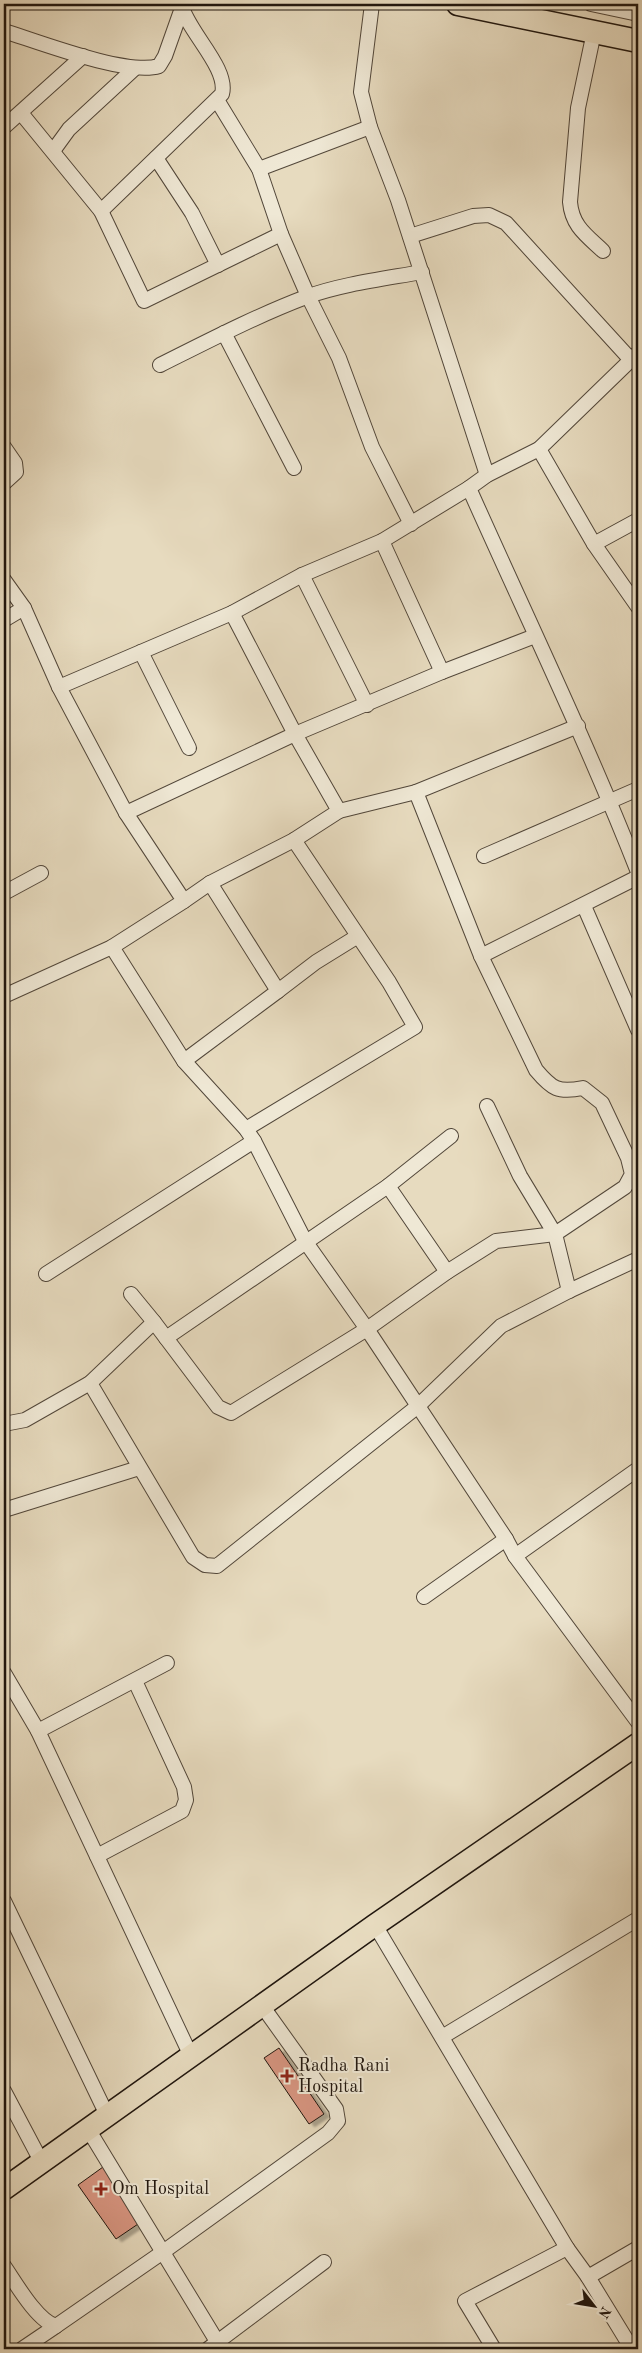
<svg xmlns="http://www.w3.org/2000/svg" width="642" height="2353" font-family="'Old Standard TT',serif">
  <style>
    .building { fill: #d99682; stroke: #20160e; filter: url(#shadow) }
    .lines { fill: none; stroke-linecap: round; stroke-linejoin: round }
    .minor-casing { stroke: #52473a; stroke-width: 16 }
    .primary-casing { stroke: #20160e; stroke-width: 24 }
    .trunk-casing { stroke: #20160e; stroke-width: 25 }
    .minor { stroke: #efe8d5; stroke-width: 14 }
    .primary { stroke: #e7dbbf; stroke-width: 21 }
    .trunk { stroke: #e7dbbf; stroke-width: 22 }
    .poi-dot { fill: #8f2418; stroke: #efe8d5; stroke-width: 2 }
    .labels { text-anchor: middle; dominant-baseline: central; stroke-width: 4; stroke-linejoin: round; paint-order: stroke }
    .poi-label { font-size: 18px; fill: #20160e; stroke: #efe8d5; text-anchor: start }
  </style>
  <defs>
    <filter id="shadow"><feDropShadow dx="5.5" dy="3" stdDeviation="1" flood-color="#0004"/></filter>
  </defs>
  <rect width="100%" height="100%" fill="#e7dbbf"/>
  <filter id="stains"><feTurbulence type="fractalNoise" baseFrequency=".004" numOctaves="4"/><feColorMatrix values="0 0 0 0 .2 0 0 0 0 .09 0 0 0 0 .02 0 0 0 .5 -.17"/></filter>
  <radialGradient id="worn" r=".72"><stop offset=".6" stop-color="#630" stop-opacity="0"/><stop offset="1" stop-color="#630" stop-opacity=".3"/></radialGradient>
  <g class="building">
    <path d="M279 2048 324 2114 309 2124 264 2058Z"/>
    <path d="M103 2167 141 2222 116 2239 78 2185Z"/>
  </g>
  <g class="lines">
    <g class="minor-casing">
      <g id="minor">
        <path d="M372 4 361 92 370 127 398 200 487 475"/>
        <path d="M591 4 638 14"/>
        <path d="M4 31C39 42 127 76 159 66L165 56 182 8"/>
        <path d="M594 32 578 108 570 202C572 226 586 235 603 251"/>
        <path d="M217 100 259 169 281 234 308 296 339 358 372 447 411 524"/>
        <path d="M21 113 101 211 144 301 281 234"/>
        <path d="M4 127 83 56"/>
        <path d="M53 151 69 129 135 68"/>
        <path d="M156 158 192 213 218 265"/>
        <path d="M259 169 370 127"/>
        <path d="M101 211 222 94C229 68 187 31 181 4"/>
        <path d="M410 236 473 216 489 215 506 223 631 360"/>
        <path d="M224 333 294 468"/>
        <path d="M638 353 539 449 487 475 469 488C526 616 587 742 638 872"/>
        <path d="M160 365C208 341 256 316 306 297 342 284 383 279 422 272"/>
        <path d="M4 447 15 463 16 472 4 483"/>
        <path d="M539 449 594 544 638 607"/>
        <path d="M382 541 442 672"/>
        <path d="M594 544 638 520"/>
        <path d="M302 575 367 705"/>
        <path d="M4 580 24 608 59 687 126 813 184 901 112 947 4 996"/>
        <path d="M4 620 24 608"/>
        <path d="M141 652 189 748"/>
        <path d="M59 687 232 613 302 575 382 541 469 488"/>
        <path d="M416 792 578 726"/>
        <path d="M339 811 416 792 481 956 536 1070C552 1089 558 1093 583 1088L602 1103 628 1158 632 1174 625 1187 555 1234 569 1291"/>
        <path d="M126 813 295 734 442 672 535 636"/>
        <path d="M484 856 638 789"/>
        <path d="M210 883 278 991 316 962 358 936"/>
        <path d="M4 893 41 873"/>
        <path d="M184 901 210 883 294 840 339 811 295 734 232 613"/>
        <path d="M584 906 638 1030"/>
        <path d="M112 947 184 1061 246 1129 254 1141 305 1241 367 1329 506 1539 515 1556 638 1722"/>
        <path d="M481 956 638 877"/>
        <path d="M184 1061 278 991"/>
        <path d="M246 1129 415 1027 389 982 294 840"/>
        <path d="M388 1186 447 1272"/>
        <path d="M46 1274 254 1141"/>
        <path d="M131 1294 154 1322 218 1407 231 1413 367 1329 447 1272 496 1241 555 1234 520 1176 487 1106"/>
        <path d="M166 1338 388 1186 451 1136"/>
        <path d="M90 1383 193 1557 205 1565 217 1566 418 1406 501 1326 569 1291 638 1259"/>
        <path d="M4 1424 25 1420 90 1383 154 1322"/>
        <path d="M4 1510 139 1468"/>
        <path d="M515 1556 638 1469"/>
        <path d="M424 1597 506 1539"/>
        <path d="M4 1673 38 1731 191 2056"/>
        <path d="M38 1731 167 1663"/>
        <path d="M97 1856 182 1811 186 1800 184 1787 135 1681"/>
        <path d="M4 1901 107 2115"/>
        <path d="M375 1925 567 2248 588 2277 632 2349"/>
        <path d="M442 2037 636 1920"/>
        <path d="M4 2091 41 2161"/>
        <path d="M88 2129 218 2343"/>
        <path d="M4 2266C15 2282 37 2321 56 2326L163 2252 328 2133 338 2121 336 2109 263 2007"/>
        <path d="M588 2277 638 2248"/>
        <path d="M22 2349 56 2326"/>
        <path d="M208 2349 324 2262"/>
        <path d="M494 2349 465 2301 567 2248"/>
      </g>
    </g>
    <g class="primary-casing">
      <path id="primary" d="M4 2189 375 1925 638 1744"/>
    </g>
    <g class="trunk-casing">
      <path id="trunk" d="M458 4 638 41"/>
    </g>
    <use href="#minor" class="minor"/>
    <use href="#primary" class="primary"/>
    <use href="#trunk" class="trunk"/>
  </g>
  <g class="poi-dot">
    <path d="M284.5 2068.5h5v5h5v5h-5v5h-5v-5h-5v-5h5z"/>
    <path d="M98.5 2181.5h5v5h5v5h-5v5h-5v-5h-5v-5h5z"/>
  </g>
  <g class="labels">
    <g class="poi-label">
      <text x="298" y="2066">Radha Rani<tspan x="298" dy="21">Hospital</tspan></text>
      <text x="112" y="2189">Om Hospital</text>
    </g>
  </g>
  <rect width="642" height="2353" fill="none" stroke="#e7dbbf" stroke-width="20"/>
  <rect x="5" y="5" width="632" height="2343" fill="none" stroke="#20160e" stroke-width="2.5"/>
  <rect x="10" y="10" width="622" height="2333" fill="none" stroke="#20160e"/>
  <g transform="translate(594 2306) rotate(121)" stroke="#efe8d5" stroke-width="4" paint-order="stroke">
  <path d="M0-4L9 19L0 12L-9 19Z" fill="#20160e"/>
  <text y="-8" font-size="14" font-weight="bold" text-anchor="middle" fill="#20160e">N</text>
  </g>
  <rect width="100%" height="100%" filter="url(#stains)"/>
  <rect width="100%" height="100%" fill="url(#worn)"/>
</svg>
